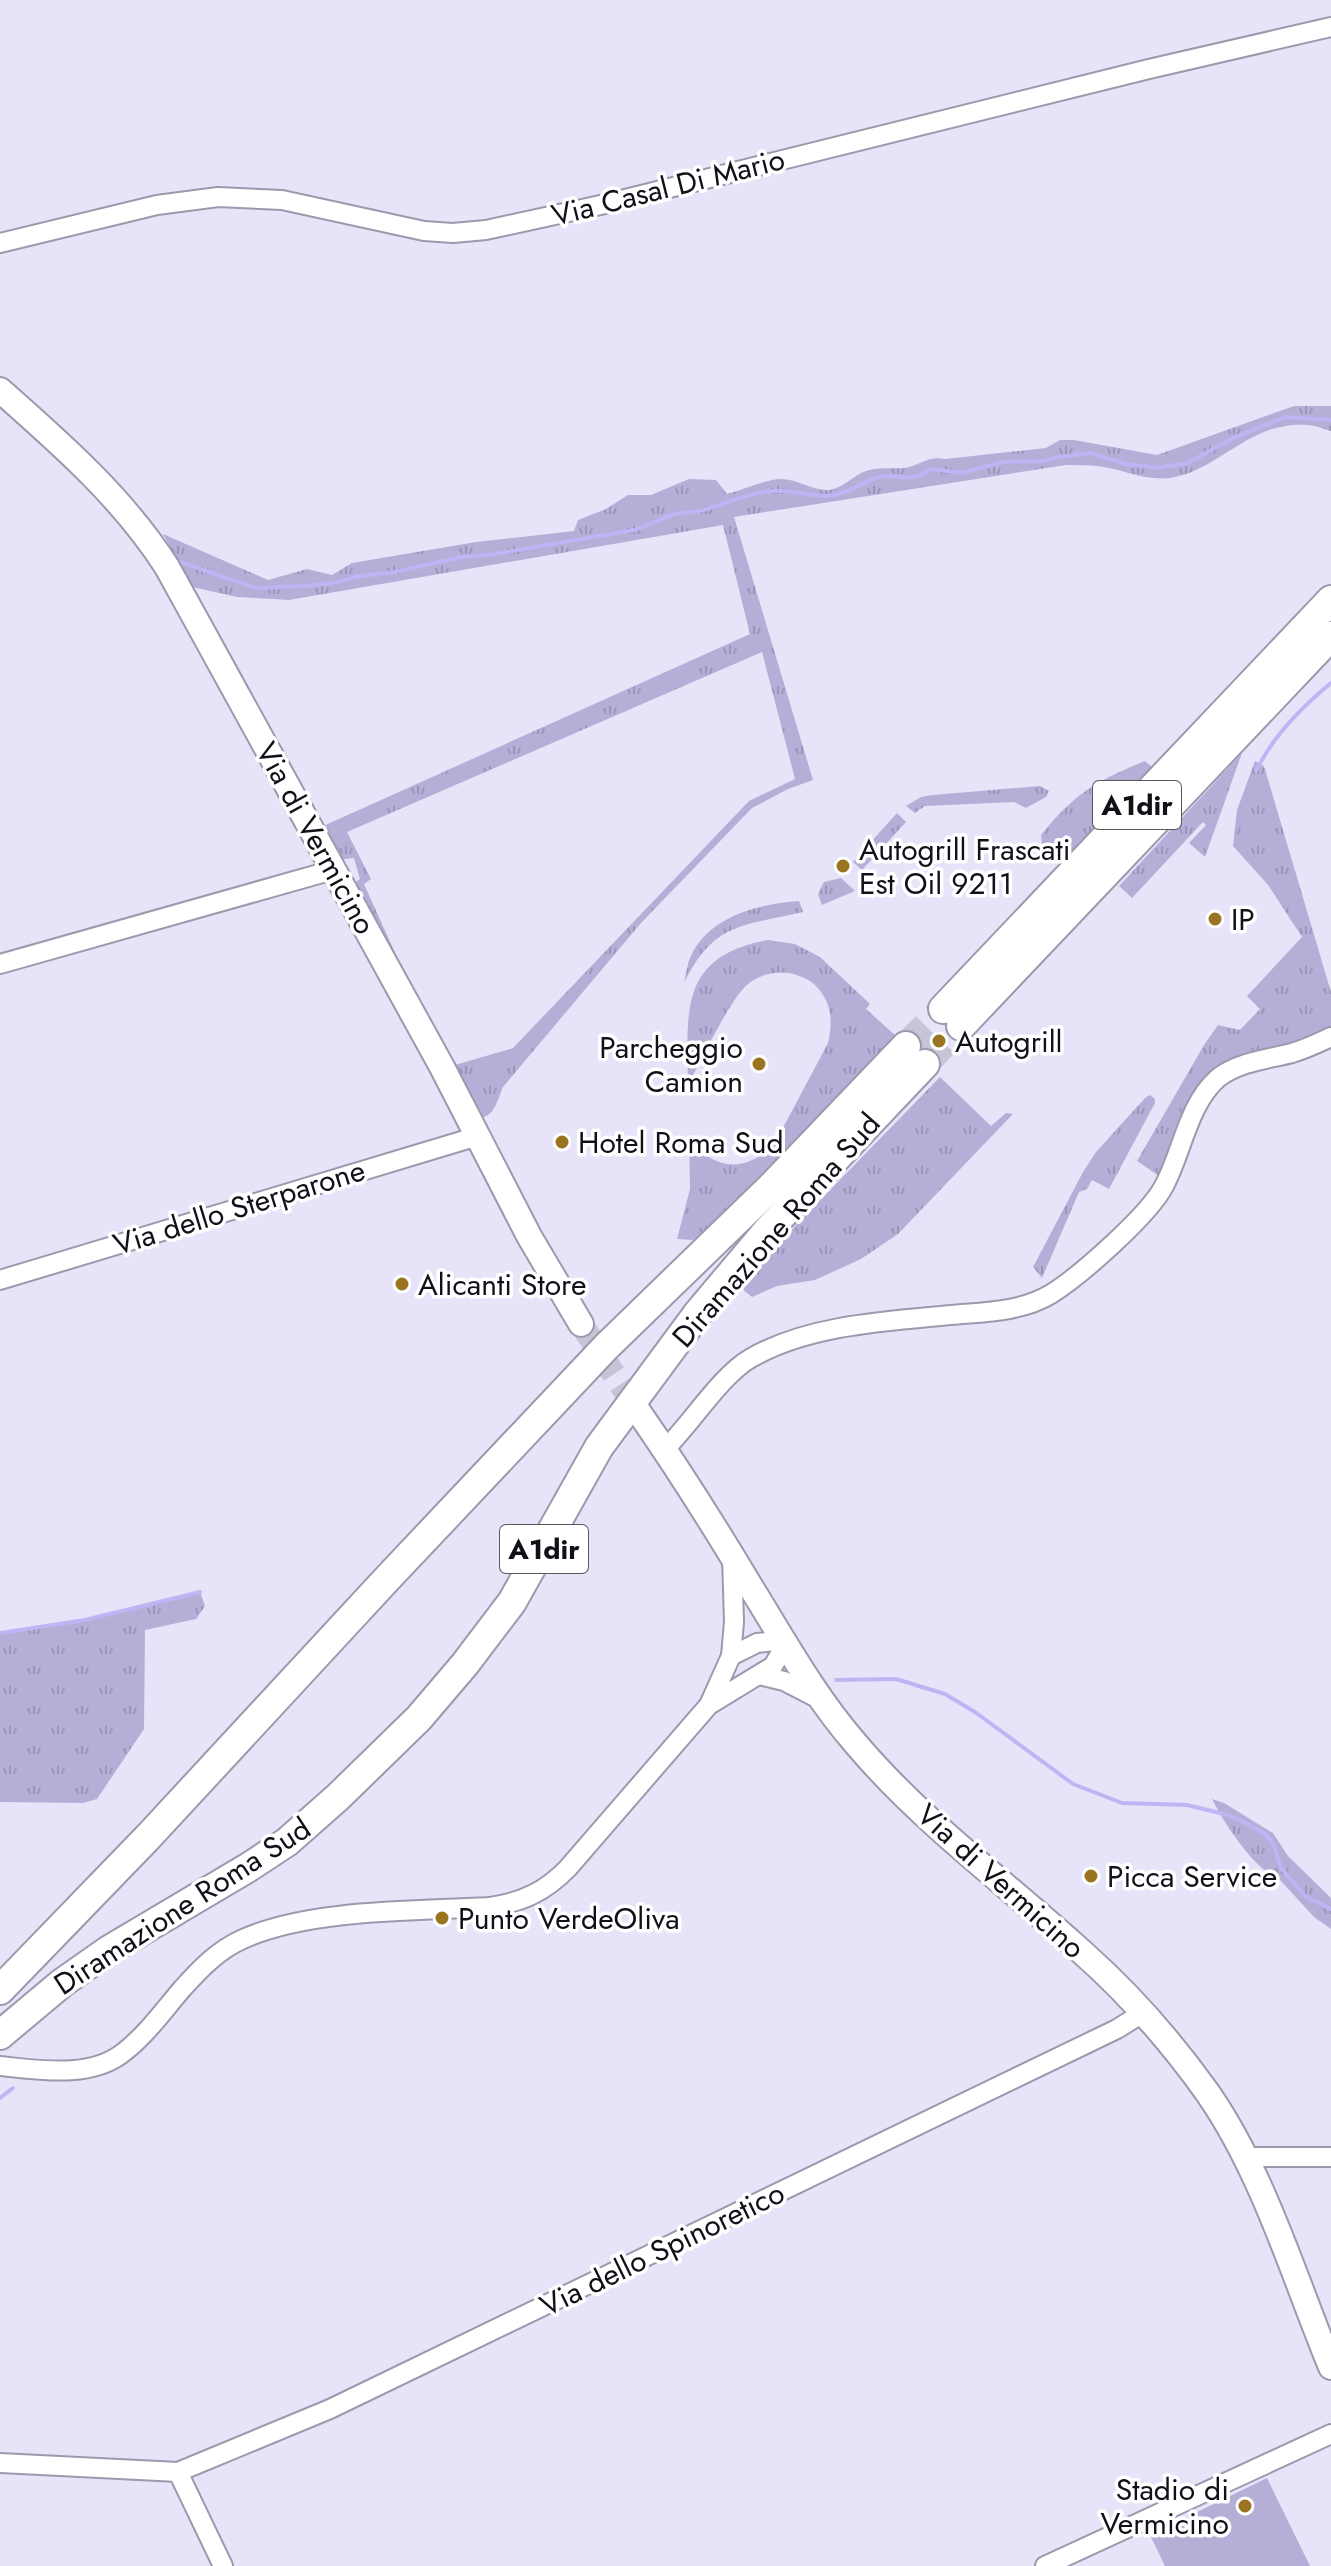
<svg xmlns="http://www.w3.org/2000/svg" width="1331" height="2566" font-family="Jost,sans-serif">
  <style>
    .grass { fill: url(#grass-tufts) }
    .pitch { fill: #b5afd8 }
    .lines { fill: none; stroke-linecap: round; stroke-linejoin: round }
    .stream { stroke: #bfb4f4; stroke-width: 4 }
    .major-tunnel { stroke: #c7c4d8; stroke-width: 24; stroke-dasharray: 24 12; stroke-linecap: butt }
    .highway-tunnel { stroke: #c7c4d8; stroke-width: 28; stroke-dasharray: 28 14; stroke-linecap: butt }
    .minor-casing { stroke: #9c99ad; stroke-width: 22 }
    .major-casing { stroke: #9c99ad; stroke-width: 28 }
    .highway-casing { stroke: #9c99ad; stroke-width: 32 }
    .minor { stroke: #fff; stroke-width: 18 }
    .major { stroke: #fff; stroke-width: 24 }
    .highway { stroke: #fff; stroke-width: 28 }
    .poi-dot { fill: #9a7420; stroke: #fff; stroke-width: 3 }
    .labels { text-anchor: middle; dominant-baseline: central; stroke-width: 7; stroke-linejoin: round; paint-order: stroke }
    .shield { fill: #fff; stroke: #58575d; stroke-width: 2 }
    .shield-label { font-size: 28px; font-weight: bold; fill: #110f17 }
    .street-label { font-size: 30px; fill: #110f17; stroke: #fff }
    .poi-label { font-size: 30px; fill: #110f17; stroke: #fff; text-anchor: start }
  </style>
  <defs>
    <pattern id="grass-tufts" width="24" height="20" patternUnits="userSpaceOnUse" patternTransform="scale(2)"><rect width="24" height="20" fill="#b5afd8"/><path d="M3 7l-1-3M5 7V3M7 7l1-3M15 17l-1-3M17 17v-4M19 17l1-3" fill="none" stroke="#9b95b9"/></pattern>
  </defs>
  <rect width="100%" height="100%" fill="#e7e4fa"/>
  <g class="grass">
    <path d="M1294 406H1331V431C1323 429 1315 425 1307 425 1251 420 1219 471 1170 478 1144 481 1122 469 1097 466 1087 465 1076 465 1066 465L734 517 813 780 788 789 752 808 641 923 503 1087C497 1101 494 1119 477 1118L448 1067 513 1048 749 801 795 779 762 652 347 832 371 879 364 884 440 1052 351 885 360 879 354 858 336 860 321 827 750 634 723 525 289 600 237 597 192 587 163 534 268 580 307 569 332 575 352 563 476 542 574 531 578 520 606 509 628 495H651L689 479 716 480 727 494C743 490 767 479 781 479 798 479 812 491 829 490 842 488 850 479 861 473 875 466 889 469 904 468 919 466 928 455 945 459L1046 448 1060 440H1074L1157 455Z"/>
    <path d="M1242 753 1205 857 1189 843 1206 825 1203 822 1132 898 1119 886Z"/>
    <path d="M1145 761 1152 767 1061 862 1042 845 1041 835C1075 793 1096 781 1145 761Z"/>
    <path d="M1255 761 1264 766 1331 992V1027L1313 1036 1241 1056 1213 1070 1194 1094 1159 1176 1137 1161 1204 1045 1218 1025 1240 1030 1260 1009 1247 996 1302 937 1268 885 1233 846 1237 810Z"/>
    <path d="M1040 786 1049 791 1046 797 1026 808 1014 802 925 806 915 813 906 806 921 797 933 795Z"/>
    <path d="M897 813 906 822 862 870 853 862Z"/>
    <path d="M841 878 855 891 822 905 818 894 824 882Z"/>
    <path d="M799 901 803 912C743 926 714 922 684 983 686 975 687 965 690 958 708 916 758 904 799 901Z"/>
    <path d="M768 940 795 944 820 957 870 1004 866 1009 896 1036 750 1189 693 1240 677 1239 690 1189 689 1136C713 1173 750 1174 777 1139L828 1043C833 1021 832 1003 816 986 809 979 799 975 789 973 774 971 759 975 748 984 730 999 701 1061 688 1085 687 1011 679 956 768 940Z"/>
    <path d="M940 1077 991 1126 1006 1113 1013 1114 898 1234 861 1259 815 1280 777 1286 752 1297 741 1288 795 1226Z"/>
    <path d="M1150 1095 1155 1099V1103L1109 1189 1092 1180 1087 1189 1079 1192 1042 1278 1033 1267 1083 1172 1096 1152 1145 1098Z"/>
    <path d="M200 1592 205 1606 196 1619 145 1630 144 1729 97 1799 83 1803 0 1802V1633L85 1620Z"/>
    <path d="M1212 1799 1224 1803 1273 1833 1288 1856 1331 1898V1929L1314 1917 1281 1881C1254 1869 1225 1825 1212 1799Z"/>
  </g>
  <path class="pitch" d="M1267 2478 1310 2566H1165L1150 2535Z"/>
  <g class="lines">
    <g class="stream">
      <path d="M177 561 257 588 305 586 333 583 360 576 395 572 462 557 495 554 634 530C648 526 661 518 675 514 682 512 691 513 699 511 723 505 747 493 771 491 790 489 808 496 827 496 846 496 860 482 879 477 902 472 907 486 931 469L962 473 1002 462 1042 461 1059 457 1090 453 1127 464 1157 468 1188 463 1233 438 1285 417 1331 420"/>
      <path d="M1256 771C1272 738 1303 706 1331 683"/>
      <path d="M0 1633 85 1620 200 1592"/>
      <path d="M836 1680 896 1679 945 1694 975 1712 1073 1784 1122 1803 1187 1805 1228 1815 1249 1825 1265 1834 1273 1843 1281 1868 1306 1897 1331 1909"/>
      <path d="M0 2098 13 2088"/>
    </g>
    <path class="major-tunnel" d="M581 1324 638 1411"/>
    <g class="highway-tunnel">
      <path d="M906 1046 943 1009"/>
      <path d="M925 1064 961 1026"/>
    </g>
    <g class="minor-casing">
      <g id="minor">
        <path d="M0 243 157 205 218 197 282 200 424 231 453 233 486 230 605 204 1149 69 1331 27"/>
        <path d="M0 964 333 870"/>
        <path d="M0 1280 478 1136"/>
        <path d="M664 1450C691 1424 721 1375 751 1358 808 1325 887 1321 951 1315 985 1312 1021 1312 1051 1294 1080 1276 1149 1215 1164 1186 1182 1153 1188 1104 1218 1078 1238 1062 1268 1059 1292 1053 1306 1049 1318 1043 1331 1037"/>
        <path d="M731 1656 734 1622 732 1556"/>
        <path d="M759 1675 784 1681 819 1699"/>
        <path d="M0 2066C40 2070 91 2079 124 2052 146 2035 164 2010 182 1989 200 1969 218 1950 243 1939 309 1909 416 1911 490 1907 522 1902 545 1892 568 1868L709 1705 773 1666 780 1654 784 1640 757 1643 731 1656 709 1705"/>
        <path d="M1245 2157H1331"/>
        <path d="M0 2463 178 2472 330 2409 1117 2029 1141 2014"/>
        <path d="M178 2472 223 2566"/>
        <path d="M1045 2566 1331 2434"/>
      </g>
    </g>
    <g class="major-casing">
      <g id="major">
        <path d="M0 390C61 444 123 498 167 567L442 1067 529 1236 581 1324"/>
        <path d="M638 1411C679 1470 718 1532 755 1594 787 1646 816 1698 856 1744 923 1823 1007 1884 1083 1953 1128 1993 1172 2043 1207 2092 1263 2172 1294 2277 1331 2367"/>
      </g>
    </g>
    <g class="highway-casing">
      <g id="highway">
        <path d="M943 1009 1331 600"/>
        <path d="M961 1026 1331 636"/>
        <path d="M0 1990 149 1836 385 1581 606 1347 771 1187 906 1046"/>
        <path d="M0 2035 62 1983 109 1950 249 1867 287 1842 338 1797 419 1718 465 1664 512 1602 599 1447 698 1313 768 1230 925 1064"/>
      </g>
    </g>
    <use href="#minor" class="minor"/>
    <use href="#major" class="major"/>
    <use href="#highway" class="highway"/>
  </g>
  <g class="poi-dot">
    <circle cx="843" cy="866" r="8"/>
    <circle cx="1215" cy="919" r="8"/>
    <circle cx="939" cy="1041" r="8"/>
    <circle cx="759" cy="1064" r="8"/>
    <circle cx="562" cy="1142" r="8"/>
    <circle cx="402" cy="1284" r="8"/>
    <circle cx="1091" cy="1876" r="8"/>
    <circle cx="442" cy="1918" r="8"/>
    <circle cx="1245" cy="2506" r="8"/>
  </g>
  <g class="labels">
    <g class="shield">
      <rect x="1093" y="781" width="88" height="48" rx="6"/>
      <rect x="500" y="1525" width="88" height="48" rx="6"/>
    </g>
    <g class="shield-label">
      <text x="1137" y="805">A1dir</text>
      <text x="544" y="1549">A1dir</text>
    </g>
    <g class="street-label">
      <text transform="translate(668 187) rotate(-14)">Via Casal Di Mario</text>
      <text transform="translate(316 838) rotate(61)">Via di Vermicino</text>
      <text transform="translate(239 1207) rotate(-17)">Via dello Sterparone</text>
      <text transform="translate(776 1230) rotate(-49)">Diramazione Roma Sud</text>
      <text transform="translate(1001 1881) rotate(42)">Via di Vermicino</text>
      <text transform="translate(182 1906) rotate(-33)">Diramazione Roma Sud</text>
      <text transform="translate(662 2249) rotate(-26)">Via dello Spinoretico</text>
    </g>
    <g class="poi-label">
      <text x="859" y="849">Autogrill Frascati<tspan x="859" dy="34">Est Oil 9211</tspan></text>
      <text x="1231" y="919">IP</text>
      <text x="955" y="1041">Autogrill</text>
      <text x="743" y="1047" text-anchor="end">Parcheggio<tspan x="743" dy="34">Camion</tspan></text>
      <text x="578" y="1142">Hotel Roma Sud</text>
      <text x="418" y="1284">Alicanti Store</text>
      <text x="1107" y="1876">Picca Service</text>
      <text x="458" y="1918">Punto VerdeOliva</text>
      <text x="1229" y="2489" text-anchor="end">Stadio di<tspan x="1229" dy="34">Vermicino</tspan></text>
    </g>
  </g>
</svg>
